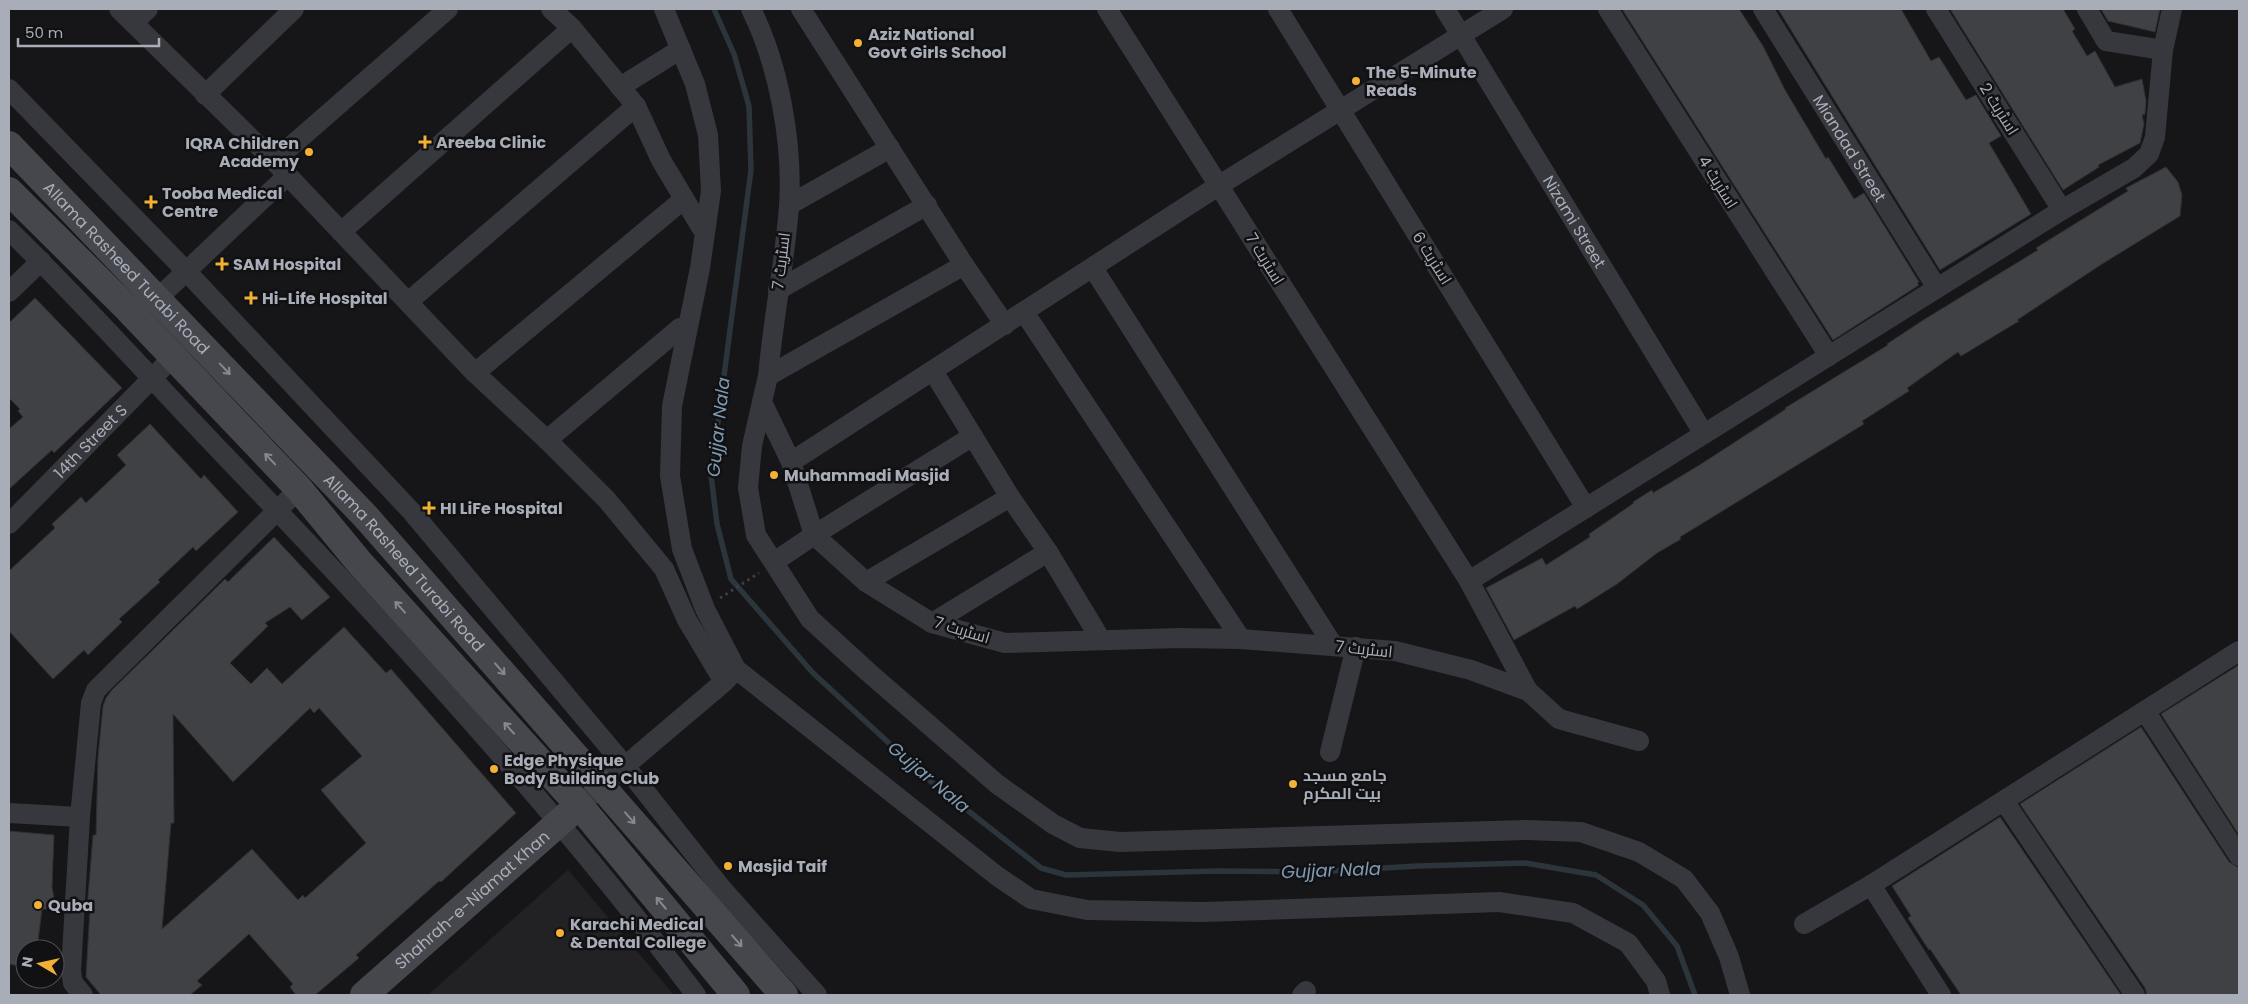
<svg xmlns="http://www.w3.org/2000/svg" width="2248" height="1004" font-family="Poppins,Cairo,sans-serif">
  <style>
    .built { fill: #222225 }
    .lines { fill: none; stroke-linecap: round; stroke-linejoin: round }
    .stream { stroke: #2c353c; stroke-width: 5.5 }
    .building { fill: #404145; stroke: #303034; fill-rule: evenodd }
    .path { stroke: #3d3f44; stroke-width: 3; stroke-dasharray: 2.5 4; stroke-linecap: butt }
    .minor { stroke: #37383d; stroke-width: 20 }
    .secondary { stroke: #45474d; stroke-width: 28 }
    .oneway { stroke: #858993 }
    .poi-dot { fill: #f2b134; stroke: #111113; stroke-width: 2 }
    .labels { text-anchor: middle; dominant-baseline: central; stroke-width: 5; stroke-linejoin: round; paint-order: stroke }
    .poi-label { font-size: 16px; font-weight: bold; fill: #a8adb8; stroke: #111113; text-anchor: start }
    .street-label { font-size: 16px; fill: #a8adb8; stroke: #111113 }
    .water-label { font-size: 18px; font-style: italic; fill: #7f9bb3; stroke: #111113 }
  </style>
  <rect width="100%" height="100%" fill="#161618"/>
  <path class="built" d="M568 870 674 995H428Z"/>
  <g class="lines">
    <path class="stream" d="M714 9 734 54 749 106 751 170 711 475 717 524 731 579 813 673 929 780 1041 868 1066 875 1217 871 1313 872 1418 866 1525 863 1596 875 1643 905 1677 946 1695 995"/>
  </g>
  <g class="building">
    <path d="M1622 9H1739L1763 46 1785 90 1826 159 1828 157 1854 199 1864 193 1919 282 1917 283 1919 285 1833 340Z"/>
    <path d="M1778 9H1901L1931 61 1939 57 1966 100 1976 95 2001 136 1989 143 2031 214 1940 270Z"/>
    <path d="M1950 9H2063L2075 29 2072 31 2087 56 2095 51 2115 87 2142 79 2146 101 2145 114 2142 115 2144 124 2140 143 2098 165 2099 167 2063 190Z"/>
    <path d="M2101 9H2160L2155 32 2108 21Z"/>
    <path d="M2166 167 2178 182 2182 195 2180 216 2102 264 2017 320 2019 321 1961 356 1958 352 1907 388 1909 391 1862 421 1864 424 1680 537 1681 539 1657 553 1617 584 1577 609 1575 606 1514 640 1486 588 1542 558 1546 565 1590 537 1589 534 1634 503 1633 502 1652 490 1653 493 1698 466 1786 409 1785 408 1888 345 1887 344 1925 319 2038 250 2036 248 2128 191 2126 188Z"/>
    <path d="M35 298 122 388 54 453 52 450 9 489V429L23 417 18 411 20 409 9 398V323Z"/>
    <path d="M150 424 201 479 204 475 238 512 196 551 193 547 158 580 160 582 119 619 122 622 88 655 84 650 53 679 9 631V571L55 528 52 524 81 497 86 503 126 465 117 455Z"/>
    <path d="M274 537 330 597 302 620 290 607 265 623 268 626 230 663 251 684 267 668 282 684 344 627 386 673 391 669 516 813 441 882 439 881 356 955 359 958 315 995H296L290 987 293 984 249 934 197 981 202 985 190 995H101L86 977 90 909H87L93 835H96L98 757 103 706 106 698 112 690 225 579 228 582ZM310 708 314 713 319 708 362 756 321 790 366 843 305 898 303 895 298 900 252 849 162 929 171 823H174L173 714 233 782Z"/>
    <path d="M2239 665V835L2161 714Z"/>
    <path d="M2141 727 2229 862 2239 868V995H2147L2145 988 2020 804Z"/>
    <path d="M2000 817 2121 995H1961L1930 949 1929 950 1908 918 1911 916 1892 886Z"/>
    <path d="M9 831 54 835 52 887 56 909H42L37 949H25V967L9 964Z"/>
  </g>
  <g class="lines">
    <path class="path" d="M720 598 759 573"/>
    <g class="minor">
      <path d="M119 9 274 161 475 373 547 440 607 500 664 569 687 620 724 682"/>
      <path d="M551 9 572 28 636 106 661 160 701 227H706"/>
      <path d="M664 9 695 84 708 135 711 191 700 268 672 406 670 476 682 549 705 609 736 669 997 876 1031 899 1087 910 1203 912 1499 902 1573 913 1628 943 1656 981 1660 995"/>
      <path d="M751 9C779 65 793 143 789 206 785 262 773 319 768 376L762 402 791 462 814 535 866 582 932 623 1005 643 1180 638 1241 639 1395 651 1471 670 1528 691 1559 719 1639 741"/>
      <path d="M801 9 964 265 1005 325"/>
      <path d="M1107 9 1469 581 1528 691"/>
      <path d="M1278 9 1586 508"/>
      <path id="s1" d="M1445 9 1704 434"/>
      <path d="M1608 9 1829 356"/>
      <path id="s2" d="M1763 9 1937 288"/>
      <path d="M1936 9 2062 210"/>
      <path d="M2087 9 2106 41 2163 50"/>
      <path d="M133 23 148 9"/>
      <path d="M620 87 681 49"/>
      <path d="M9 89 187 272 412 512 625 766 723 890 817 995"/>
      <path d="M205 95 294 9"/>
      <path d="M274 161 448 9"/>
      <path d="M789 205 890 148"/>
      <path d="M9 230C84 303 154 382 227 458 391 629 553 805 696 995"/>
      <path d="M341 232 572 28"/>
      <path d="M1093 268 1333 645"/>
      <path d="M778 290 927 205"/>
      <path d="M9 292 41 261"/>
      <path d="M158 298 287 176"/>
      <path d="M408 302 636 106"/>
      <path d="M1024 312 1241 639"/>
      <path d="M933 371 1010 497 1048 552 1101 640"/>
      <path d="M475 373 684 199"/>
      <path d="M768 376 964 265"/>
      <path d="M762 402 752 446 748 488 756 535 810 619 867 671 997 784 1053 824 1080 838 1120 842 1527 830 1581 832 1639 852 1684 879 1710 913 1729 957 1740 995"/>
      <path d="M547 440 680 328 687 330"/>
      <path d="M791 462 1218 186 1503 9"/>
      <path id="s3" d="M9 524 173 357"/>
      <path d="M774 562 814 535 973 436"/>
      <path d="M1469 581 2062 210 2134 168 2149 154 2155 137 2163 50 2172 9"/>
      <path d="M866 582 1010 497"/>
      <path d="M932 623 1048 552"/>
      <path d="M2145 711 2239 856"/>
      <path d="M1330 752 1356 647"/>
      <path d="M2004 801 2135 995"/>
      <path d="M579 805 724 682 733 673"/>
      <path d="M9 813 80 817"/>
      <path d="M1871 885 1941 995"/>
      <path d="M1804 924 1871 885 2239 651"/>
      <path d="M83 995 73 983 71 971 80 817 91 703 96 690 299 489"/>
      <path d="M1302 995 1306 991"/>
    </g>
    <g class="secondary">
      <path id="s4" d="M9 145 366 517 784 995"/>
      <path d="M9 191 127 308 299 489 359 562 579 805 736 995"/>
      <path id="s5" d="M364 995 579 805"/>
    </g>
  </g>
  <defs><path id="oneway-shaft" d="M-6 0H5M1.5-3L5.5 0L1.5 3" fill="none" stroke-width="1.6" stroke-linecap="round" stroke-linejoin="round" transform="scale(1.25)"/></defs>
  <g class="oneway">
    <use href="#oneway-shaft" transform="translate(225 369) rotate(46)"/>
    <use href="#oneway-shaft" transform="translate(270 459) rotate(-134)"/>
    <use href="#oneway-shaft" transform="translate(400 607) rotate(-132)"/>
    <use href="#oneway-shaft" transform="translate(500 669) rotate(49)"/>
    <use href="#oneway-shaft" transform="translate(509 728) rotate(-132)"/>
    <use href="#oneway-shaft" transform="translate(630 818) rotate(49)"/>
    <use href="#oneway-shaft" transform="translate(661 903) rotate(-130)"/>
    <use href="#oneway-shaft" transform="translate(737 941) rotate(49)"/>
  </g>
  <g class="poi-dot">
    <circle cx="858" cy="43" r="5"/>
    <circle cx="1356" cy="81" r="5"/>
    <path d="M422.5 134.5h5v5h5v5h-5v5h-5v-5h-5v-5h5z"/>
    <circle cx="309" cy="152" r="5"/>
    <path d="M148.5 194.5h5v5h5v5h-5v5h-5v-5h-5v-5h5z"/>
    <path d="M219.5 256.5h5v5h5v5h-5v5h-5v-5h-5v-5h5z"/>
    <path d="M248.5 290.5h5v5h5v5h-5v5h-5v-5h-5v-5h5z"/>
    <circle cx="774" cy="475" r="5"/>
    <path d="M426.5 500.5h5v5h5v5h-5v5h-5v-5h-5v-5h5z"/>
    <circle cx="494" cy="769" r="5"/>
    <circle cx="1293" cy="784" r="5"/>
    <circle cx="728" cy="866" r="5"/>
    <circle cx="38" cy="905" r="5"/>
    <circle cx="560" cy="933" r="5"/>
  </g>
  <g class="labels">
    <g class="poi-label">
      <text x="868" y="34">Aziz National<tspan x="868" dy="18">Govt Girls School</tspan></text>
      <text x="1366" y="72">The 5-Minute<tspan x="1366" dy="18">Reads</tspan></text>
      <text x="436" y="142">Areeba Clinic</text>
      <text x="299" y="143" text-anchor="end">IQRA Children<tspan x="299" dy="18">Academy</tspan></text>
      <text x="162" y="193">Tooba Medical<tspan x="162" dy="18">Centre</tspan></text>
      <text x="233" y="264">SAM Hospital</text>
      <text x="262" y="298">Hi-Life Hospital</text>
      <text x="784" y="475">Muhammadi Masjid</text>
      <text x="440" y="508">HI LiFe Hospital</text>
      <text x="504" y="760">Edge Physique<tspan x="504" dy="18">Body Building Club</tspan></text>
      <text x="1303" y="775">جامع مسجد<tspan x="1303" dy="18">بیت المکرم</tspan></text>
      <text x="738" y="866">Masjid Taif</text>
      <text x="48" y="905">Quba</text>
      <text x="570" y="924">Karachi Medical<tspan x="570" dy="18">&amp; Dental College</tspan></text>
    </g>
    <g class="street-label">
      <text transform="translate(1999 109) rotate(58)">اسٹریٹ 2</text>
      <text stroke="none"><textPath href="#s2" startOffset="164">Miandad Street</textPath></text>
      <text transform="translate(1718 182) rotate(58)">اسٹریٹ 4</text>
      <text stroke="none"><textPath href="#s1" startOffset="249">Nizami Street</textPath></text>
      <text transform="translate(1432 258) rotate(58)">اسٹریٹ 6</text>
      <text transform="translate(1265 259) rotate(58)">اسٹریٹ 7</text>
      <text transform="translate(781 261) rotate(-83)">اسٹریٹ 7</text>
      <text stroke="none"><textPath href="#s4" startOffset="170">Allama Rasheed Turabi Road</textPath></text>
      <text stroke="none"><textPath href="#s3" startOffset="116">14th Street S</textPath></text>
      <text stroke="none"><textPath href="#s4" startOffset="575">Allama Rasheed Turabi Road</textPath></text>
      <text transform="translate(962 630) rotate(17)">اسٹریٹ 7</text>
      <text transform="translate(1364 649) rotate(6)">اسٹریٹ 7</text>
      <text stroke="none"><textPath href="#s5" startOffset="144">Shahrah-e-Niamat Khan</textPath></text>
    </g>
    <g class="water-label">
      <text transform="translate(718 427) rotate(-84)">Gujjar Nala</text>
      <text transform="translate(929 777) rotate(40)">Gujjar Nala</text>
      <text transform="translate(1331 870) rotate(-2)">Gujjar Nala</text>
    </g>
  </g>
  <rect width="2248" height="1004" fill="none" stroke="#a8adb8" stroke-width="20"/>
  <g transform="translate(40 964) rotate(279)"><circle r="24" fill="#111113" stroke="#4d4f55"/>
  <path d="M0-4L9 19L0 12L-9 19Z" fill="#f2b134"/>
  <text y="-8" font-size="14" font-weight="bold" text-anchor="middle" fill="#a8adb8">N</text>
  </g>
  <path d="M18 38v8h141v-8" fill="none" stroke="#a8adb8" stroke-width="2.5"/>
  <text x="25" y="38" font-size="15" fill="#a8adb8" stroke="#111113" stroke-width="4" paint-order="stroke">50 m</text>
</svg>
